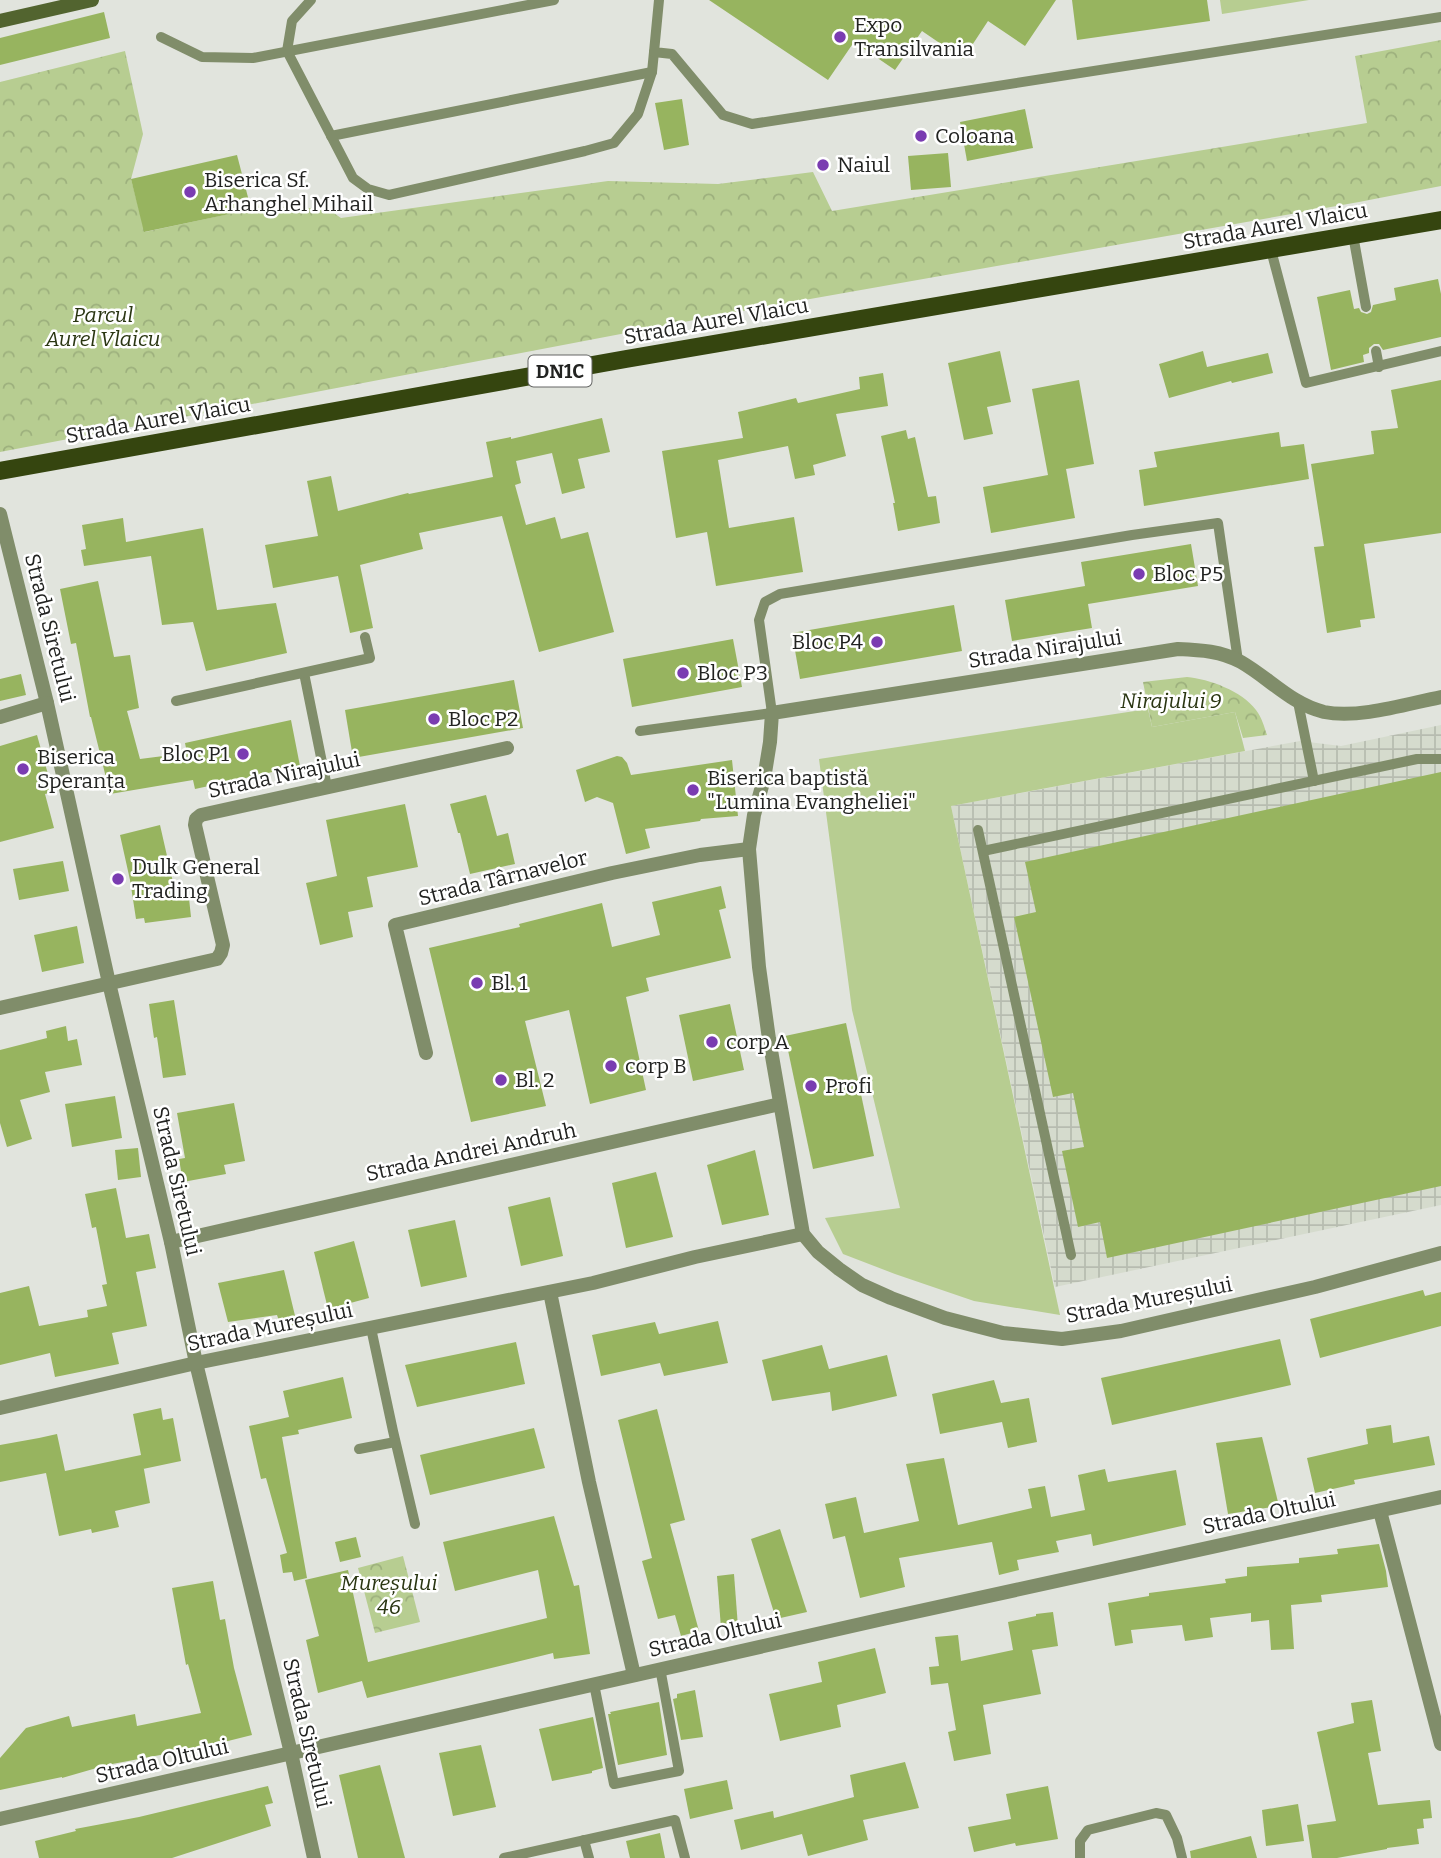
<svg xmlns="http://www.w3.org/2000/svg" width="1441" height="1858" font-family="Bitter,serif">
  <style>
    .industrial { fill: url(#industrial-grid) }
    .green { fill: #b7cd91 }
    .park { fill: url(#park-crowns) }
    .building { fill: #97b45f }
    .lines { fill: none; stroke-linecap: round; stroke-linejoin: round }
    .lane { stroke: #808d6a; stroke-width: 10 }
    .street { stroke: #808d6a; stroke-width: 14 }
    .secondary { stroke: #52642f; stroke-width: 14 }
    .primary { stroke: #35450f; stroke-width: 18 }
    .poi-dot { fill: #7a3cb1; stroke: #fff; stroke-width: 2.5 }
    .labels { text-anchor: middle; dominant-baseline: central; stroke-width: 5; stroke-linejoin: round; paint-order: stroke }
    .shield { fill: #fff; stroke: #646564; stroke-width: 2 }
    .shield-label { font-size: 19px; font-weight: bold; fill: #222321 }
    .poi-label { font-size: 21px; fill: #222321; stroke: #fff; text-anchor: start }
    .street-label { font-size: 21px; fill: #222321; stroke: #fff }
    .park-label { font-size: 21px; font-style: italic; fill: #2a3612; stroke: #fff }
  </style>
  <defs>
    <pattern id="industrial-grid" width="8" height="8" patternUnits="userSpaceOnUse" patternTransform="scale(1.75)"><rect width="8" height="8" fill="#d5dbcd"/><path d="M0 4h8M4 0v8" fill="none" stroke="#b7bcb0"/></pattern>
    <pattern id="park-crowns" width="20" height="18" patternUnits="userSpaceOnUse" patternTransform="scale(1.75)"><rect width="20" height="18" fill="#b7cd91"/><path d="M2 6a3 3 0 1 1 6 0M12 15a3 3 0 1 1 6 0" fill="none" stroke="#9db07d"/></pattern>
  </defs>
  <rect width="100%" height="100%" fill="#e1e4dd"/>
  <path class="industrial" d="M1441 725V1205L1055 1287 951 806 1300 741 1341 746Z"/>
  <g class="green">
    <path d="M1220 0H1309L1222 14Z"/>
    <path d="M1148 709 1152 727 1235 712 1245 751 951 806 1060 1315 974 1301 895 1274 843 1254 825 1218 900 1208 852 1010 819 759Z"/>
  </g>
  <g class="park">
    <path d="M1441 40V186L1359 202 731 313 0 452V82L125 51 143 134 131 179 145 232 238 212 250 205 328 209 341 218 608 181 718 184 813 172 832 211 1367 123 1355 56Z"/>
    <path d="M1187 677C1209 679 1242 691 1256 710 1262 718 1264 726 1267 735L1243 738 1235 712 1152 727 1143 682Z"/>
    <path d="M403 1556 420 1622 375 1633 358 1568Z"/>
  </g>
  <g class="building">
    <path d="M709 0H1056L1025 46 988 21 963 59 922 31 895 70 854 42 828 80Z"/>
    <path d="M1072 0H1207L1210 21 1077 40Z"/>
    <path d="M104 12 110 38 0 65V38Z"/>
    <path d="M682 99 689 145 664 150 655 103Z"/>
    <path d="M1025 109 1033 148 967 161 960 122Z"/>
    <path d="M948 153 951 187 911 190 908 156Z"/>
    <path d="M237 155 250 205 239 212 144 232 131 179Z"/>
    <path d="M1438 279 1441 294V337L1383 350 1379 344H1374L1369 348V353L1363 355 1364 362 1331 370 1317 297 1350 290 1354 309 1359 308 1361 312 1367 314 1371 312 1373 305 1396 300 1394 288Z"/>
    <path d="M1000 351 1011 402 987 407 993 434 964 440 948 363Z"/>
    <path d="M1203 351 1207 367 1268 353 1273 373 1232 383 1231 381 1169 398 1159 364Z"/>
    <path d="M883 373 888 406 836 414 846 456 813 465 815 475 795 479 788 446 718 460 729 528 794 517 803 572 716 586 707 532 676 538 662 451 743 438 738 412 796 398 798 403 860 389 859 377Z"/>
    <path d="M1079 380 1094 464 1066 469 1075 518 991 533 983 487 1048 475 1032 389Z"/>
    <path d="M1441 380V533L1364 544 1375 618 1360 620 1361 627 1327 633 1314 547 1324 546 1311 464 1374 454 1371 431 1398 428 1391 390Z"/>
    <path d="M602 418 610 452 578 459 585 488 562 494 552 453 516 461 521 483 515 485 526 525 555 517 561 539 588 532 614 632 539 652 502 516 419 533 423 549 360 565 373 628 350 633 338 576 273 588 265 545 318 536 307 481 331 476 338 511 408 493 409 494 493 477 486 442 511 437V439Z"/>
    <path d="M906 430 908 439 915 437 928 497 936 496 940 523 898 531 893 503H895L881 436Z"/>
    <path d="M1279 432 1281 447 1304 444 1309 479 1144 506 1139 470 1157 467 1154 452Z"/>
    <path d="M123 518 126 542 203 528 217 610 276 603 287 653 206 671 193 622 162 625 151 556 84 566 81 550 86 549 82 525Z"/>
    <path d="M1191 544 1198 586 1088 604 1092 628 1012 641 1005 600 1085 586 1081 562Z"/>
    <path d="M98 581 114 657 130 655 139 708 127 711 140 759 187 753 185 743 291 720 300 766 195 789 193 780 110 794 91 717H90L76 643 71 644 60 589Z"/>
    <path d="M954 605 962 651 800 679 792 633Z"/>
    <path d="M733 639 742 687 632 707 623 659Z"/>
    <path d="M21 674 26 695 0 701V679Z"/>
    <path d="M514 680 523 728 353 758 345 710Z"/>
    <path d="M37 735 53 792 45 794 54 828 0 842V746Z"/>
    <path d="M617 756 622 757 627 763 631 775 732 760 738 816 701 819 700 821 645 829 650 848 626 854 613 803 597 797 585 802 576 770Z"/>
    <path d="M1441 772V1186L1107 1258 1100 1222 1078 1227 1062 1151 1084 1147 1073 1093 1053 1097 1014 917 1036 912 1025 862Z"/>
    <path d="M486 795 497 836 508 833 515 864 470 874 460 833H458L450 804Z"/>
    <path d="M405 804 418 867 367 877 373 907 348 912 353 937 320 945 306 883 337 876 326 820Z"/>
    <path d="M160 825 175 891 188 889 191 917 145 923 144 918 136 919 130 880 120 835Z"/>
    <path d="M63 861 69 891 19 900 13 869Z"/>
    <path d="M721 886 726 908 719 910 731 958 646 978 649 991 626 997 646 1090 590 1104 569 1010 525 1021 546 1106 471 1122 429 948 520 927 519 924 602 903 612 947 660 935 652 902Z"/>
    <path d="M77 926 84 963 42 972 34 935Z"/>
    <path d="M174 1000 186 1075 163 1078 157 1037 154 1038 149 1004Z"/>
    <path d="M730 1004 744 1070 693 1081 679 1015Z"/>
    <path d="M846 1023 874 1156 813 1169 785 1036Z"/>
    <path d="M66 1026 68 1041 77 1039 82 1065 45 1072 50 1092 20 1100 32 1139 7 1147 0 1123V1050L47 1038 46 1031Z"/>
    <path d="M115 1096 122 1138 72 1147 65 1104Z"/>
    <path d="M234 1103 245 1161 224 1165 226 1174 183 1182 179 1159 185 1158 177 1113Z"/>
    <path d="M138 1148 141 1177 118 1180 115 1150Z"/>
    <path d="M755 1150 769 1215 722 1225 707 1165Z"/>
    <path d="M656 1172 673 1237 626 1248 612 1183Z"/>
    <path d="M116 1188 126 1238 149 1234 156 1268 136 1272 147 1326 112 1333 119 1364 55 1377 50 1353 0 1365V1293L29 1286 39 1326 88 1317 87 1310 107 1306 102 1285 107 1284 96 1227 92 1228 85 1194Z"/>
    <path d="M550 1197 563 1256 521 1266 508 1207Z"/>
    <path d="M455 1220 467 1277 421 1287 408 1230Z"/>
    <path d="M354 1241 369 1298 328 1309 314 1252Z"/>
    <path d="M284 1270 297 1324 281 1327 277 1315 228 1322 218 1283Z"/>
    <path d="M1423 1290 1425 1296 1441 1292V1326L1320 1358 1310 1319Z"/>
    <path d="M718 1321 728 1363 664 1376 660 1363 601 1376 592 1335 655 1322 659 1334Z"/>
    <path d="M1280 1339 1291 1385 1112 1425 1101 1378Z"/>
    <path d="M516 1342 525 1384 417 1407 405 1365Z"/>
    <path d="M822 1345 829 1369 887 1355 897 1396 832 1411 830 1392 772 1401 762 1360Z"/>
    <path d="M343 1377 352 1418 298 1430 299 1434 282 1437 307 1578 294 1581 292 1572 283 1573 280 1555 287 1553 266 1478 261 1479 249 1426 289 1417 283 1391Z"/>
    <path d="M994 1380 1001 1403 1029 1398 1037 1442 1008 1448 1002 1422 940 1434 932 1394Z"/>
    <path d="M161 1408 163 1420 173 1418 181 1461 143 1469V1464L150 1503 115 1511 119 1527 92 1533 91 1529 59 1536 46 1473 0 1482V1445L39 1438 57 1434 65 1471 141 1455 133 1414Z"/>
    <path d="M657 1409 685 1520 670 1524 699 1631 681 1636 675 1615 658 1619 642 1561 652 1558 618 1420Z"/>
    <path d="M1391 1425 1393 1443 1429 1436 1435 1465 1354 1480 1355 1484 1315 1493 1307 1458 1368 1444 1366 1429Z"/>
    <path d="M534 1428 545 1468 430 1495 420 1455Z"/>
    <path d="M1262 1437 1279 1506 1228 1514 1216 1443Z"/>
    <path d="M944 1458 958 1525 1032 1508 1028 1489 1045 1486 1051 1517 1085 1510 1078 1475 1105 1469 1108 1482 1176 1470 1186 1525 1093 1546 1091 1534 1056 1541 1059 1552 1017 1560 1019 1570 999 1575 992 1542 899 1558 905 1587 860 1598 845 1536 833 1539 825 1504 856 1497 864 1533 919 1521 906 1464Z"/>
    <path d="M554 1516 574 1586 579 1585 590 1654 554 1659 553 1653 367 1698 362 1681 318 1693 306 1640 319 1636 305 1580 348 1570 368 1662 547 1618 538 1570 455 1591 443 1542Z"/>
    <path d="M780 1529 807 1612 776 1619 751 1539Z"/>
    <path d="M356 1537 361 1557 340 1562 335 1542Z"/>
    <path d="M1379 1544 1386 1571 1388 1587 1321 1595 1322 1602 1291 1605 1294 1649 1271 1650 1269 1620 1251 1622V1613L1210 1618 1213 1637 1185 1641 1182 1625 1131 1630 1133 1643 1115 1646 1108 1603 1149 1596V1593L1226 1583 1225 1579 1247 1576V1567L1299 1563V1558L1338 1554 1337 1549Z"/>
    <path d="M734 1574 738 1627 721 1628 717 1576Z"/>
    <path d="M213 1581 220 1620 225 1619 234 1668 252 1735 208 1746 107 1765 62 1778V1777L0 1790V1758L26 1728 69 1716 72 1727 135 1714 137 1726 201 1713 188 1664 186 1665 172 1588Z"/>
    <path d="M1053 1612 1058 1646 1032 1650 1041 1694 983 1705 991 1754 954 1761 948 1732 956 1730 948 1683 931 1685 929 1667 939 1666 935 1637 958 1635 961 1661 1013 1650 1008 1622 1036 1616V1614Z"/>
    <path d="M875 1648 886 1693 837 1705 841 1727 780 1741 769 1694 822 1682 818 1662Z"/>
    <path d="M695 1690 703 1737 681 1740 673 1699 677 1698V1694Z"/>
    <path d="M1372 1700 1381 1751 1368 1753 1378 1805 1430 1800 1432 1818 1423 1819 1424 1828 1417 1829 1419 1844 1387 1848V1849L1337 1858H1312L1307 1825 1336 1821 1317 1732 1354 1723 1351 1703Z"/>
    <path d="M659 1702 667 1755 618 1765 608 1714H611L610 1712Z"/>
    <path d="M593 1717 603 1768 592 1771V1773L552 1781 539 1729Z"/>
    <path d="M481 1745 496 1807 453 1816 439 1753Z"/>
    <path d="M905 1762 919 1808 863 1820 868 1840 808 1856 802 1834 741 1850 734 1820 773 1811 774 1818 854 1797 850 1775Z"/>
    <path d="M380 1765 405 1858H358L339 1775Z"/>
    <path d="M727 1780 733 1809 690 1819 684 1789Z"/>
    <path d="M268 1786 273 1803 265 1805 271 1826 172 1858H39L35 1841 76 1831 75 1829 139 1817Z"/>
    <path d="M1048 1786 1058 1839 1016 1846 1015 1843 974 1852 968 1827 1011 1819 1006 1794Z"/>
    <path d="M1298 1804 1304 1841 1266 1846 1262 1810Z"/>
    <path d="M660 1833 665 1858H630L626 1841Z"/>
    <path d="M1251 1836 1257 1858H1191L1190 1851Z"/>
  </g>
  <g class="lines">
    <g class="lane">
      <path d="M311 0 292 21 287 51 353 178 368 189 389 195 585 151 614 143 638 114 652 72 654 52"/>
      <path d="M659 0 654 52 672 54 723 115 752 124 1441 17"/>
      <path d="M161 37 202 57 253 58 554 0"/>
      <path d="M331 136 652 72"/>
      <path d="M1353 235 1366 307"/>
      <path d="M1271 250 1306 383 1441 351"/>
      <path d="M1376 351 1379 367"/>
      <path d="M304 673 327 787"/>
      <path d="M176 701 370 658 365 637"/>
      <path d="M1298 702 1314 781"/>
      <path d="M640 731 772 713 759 620 765 602 780 594 1132 535 1218 523 1238 661"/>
      <path d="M978 830 1071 1255"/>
      <path d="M983 851 1417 759H1441"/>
      <path d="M371 1328 393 1431 415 1524"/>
      <path d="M359 1449 395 1442"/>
      <path d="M594 1684 614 1784 679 1771 660 1668"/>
      <path d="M584 1840 589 1858"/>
      <path d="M504 1858 675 1820 685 1858"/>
      <path d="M1080 1858V1841L1088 1830 1156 1813 1166 1815 1177 1838 1182 1858"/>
    </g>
    <g class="street">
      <path d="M0 514 47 703 109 983 171 1242 196 1363 291 1753 314 1858"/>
      <path d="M1441 697C1406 704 1359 719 1324 712 1291 704 1269 678 1241 662 1221 651 1201 650 1178 649L772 713 770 742 764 779 754 815 749 849 759 967 769 1039 803 1234 818 1252 839 1269 862 1285 891 1298 945 1318 1003 1333 1062 1339 1121 1331 1315 1287 1441 1253"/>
      <path d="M0 717 47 703"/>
      <path d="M0 1008 217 959 221 953 223 945 195 825 196 819 201 815 507 748"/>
      <path d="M426 1053 395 925 612 873 700 855 749 849"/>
      <path d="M171 1242 780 1104"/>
      <path d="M550 1292 589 1482 634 1675"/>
      <path d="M0 1408 196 1363 593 1283 695 1257 803 1234"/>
      <path d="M1380 1511 1441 1744"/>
      <path d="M0 1819 883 1619 1441 1497"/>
    </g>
    <path class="secondary" d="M0 21 92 0"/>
    <path class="primary" d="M0 471 626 359 1441 220"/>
  </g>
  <g class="poi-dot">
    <circle cx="840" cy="37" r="7"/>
    <circle cx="921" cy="136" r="7"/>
    <circle cx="823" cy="165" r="7"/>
    <circle cx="190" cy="192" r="7"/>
    <circle cx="1139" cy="574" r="7"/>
    <circle cx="877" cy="642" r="7"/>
    <circle cx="683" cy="673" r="7"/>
    <circle cx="434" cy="719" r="7"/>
    <circle cx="243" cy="754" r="7"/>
    <circle cx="23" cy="769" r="7"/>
    <circle cx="693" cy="790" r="7"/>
    <circle cx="118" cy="879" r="7"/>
    <circle cx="477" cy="983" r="7"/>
    <circle cx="712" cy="1042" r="7"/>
    <circle cx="611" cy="1066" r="7"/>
    <circle cx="501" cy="1080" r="7"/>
    <circle cx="811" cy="1086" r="7"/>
  </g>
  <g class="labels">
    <rect class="shield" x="528.5" y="355.5" width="63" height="31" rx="5"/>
    <g class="shield-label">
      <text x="560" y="371">DN1C</text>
    </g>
    <g class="poi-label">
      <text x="854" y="25">Expo<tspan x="854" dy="24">Transilvania</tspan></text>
      <text x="935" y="136">Coloana</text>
      <text x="837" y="165">Naiul</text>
      <text x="204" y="180">Biserica Sf.<tspan x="204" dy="24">Arhanghel Mihail</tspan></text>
      <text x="1153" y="574">Bloc P5</text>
      <text x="863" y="642" text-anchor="end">Bloc P4</text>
      <text x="697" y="673">Bloc P3</text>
      <text x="448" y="719">Bloc P2</text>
      <text x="229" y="754" text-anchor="end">Bloc P1</text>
      <text x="37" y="757">Biserica<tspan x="37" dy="24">Speranța</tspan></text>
      <text x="707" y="778">Biserica baptistă<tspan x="707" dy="24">"Lumina Evangheliei"</tspan></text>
      <text x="132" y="867">Dulk General<tspan x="132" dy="24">Trading</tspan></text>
      <text x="491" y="983">Bl. 1</text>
      <text x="726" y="1042">corp A</text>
      <text x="625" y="1066">corp B</text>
      <text x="515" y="1080">Bl. 2</text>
      <text x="825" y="1086">Profi</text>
    </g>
    <g class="street-label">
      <text transform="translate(1275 226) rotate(-10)">Strada Aurel Vlaicu</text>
      <text transform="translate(716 321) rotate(-10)">Strada Aurel Vlaicu</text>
      <text transform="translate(158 420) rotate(-10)">Strada Aurel Vlaicu</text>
      <text transform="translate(50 628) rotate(76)">Strada Siretului</text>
      <text transform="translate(1045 649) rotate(-9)">Strada Nirajului</text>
      <text transform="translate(284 775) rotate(-12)">Strada Nirajului</text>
      <text transform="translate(503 878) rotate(-14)">Strada Târnavelor</text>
      <text transform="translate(471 1152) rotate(-12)">Strada Andrei Andruh</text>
      <text transform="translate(177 1181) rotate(77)">Strada Siretului</text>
      <text transform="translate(1149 1300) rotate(-11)">Strada Mureșului</text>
      <text transform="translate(270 1327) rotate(-12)">Strada Mureșului</text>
      <text transform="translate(1269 1513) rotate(-12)">Strada Oltului</text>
      <text transform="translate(715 1635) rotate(-13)">Strada Oltului</text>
      <text transform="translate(307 1733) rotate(77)">Strada Siretului</text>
      <text transform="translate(162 1761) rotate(-13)">Strada Oltului</text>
    </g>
    <g class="park-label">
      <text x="103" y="315">Parcul<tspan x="103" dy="24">Aurel Vlaicu</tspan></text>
      <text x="1171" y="701">Nirajului 9</text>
      <text x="389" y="1583">Mureșului<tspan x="389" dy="24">46</tspan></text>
    </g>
  </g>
</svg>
